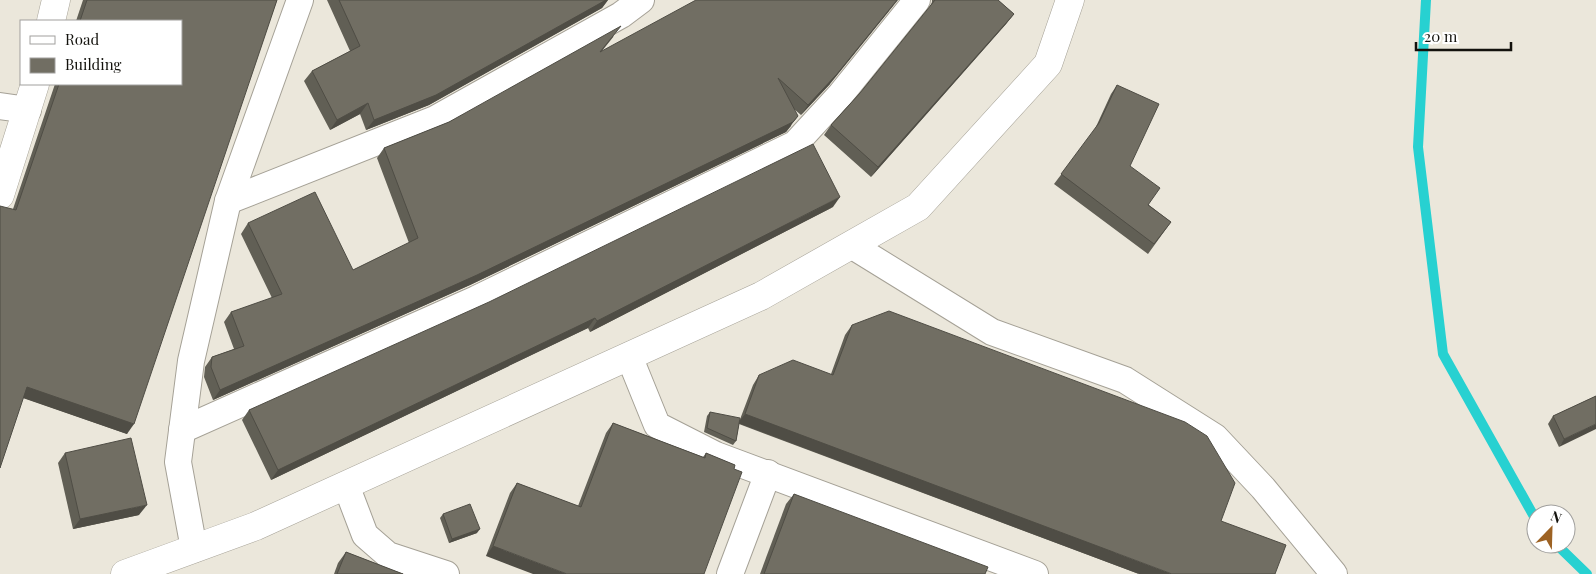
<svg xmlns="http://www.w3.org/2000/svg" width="1596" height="574" font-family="'Playfair Display',serif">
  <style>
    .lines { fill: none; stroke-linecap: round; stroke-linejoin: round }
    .stream { stroke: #27d1d1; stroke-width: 10 }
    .minor-casing { stroke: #a5a196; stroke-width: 28 }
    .tertiary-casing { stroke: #a5a196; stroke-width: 29 }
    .secondary-casing { stroke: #a5a196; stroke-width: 29 }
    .minor { stroke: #fff; stroke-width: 26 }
    .tertiary { stroke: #fff; stroke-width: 28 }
    .secondary { stroke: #fff; stroke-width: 28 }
    .wall { fill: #615f55 }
    .shaded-wall { fill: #4f4d45 }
    .building { fill: #716e63; stroke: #4f4d45 }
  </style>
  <rect width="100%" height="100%" fill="#ebe7db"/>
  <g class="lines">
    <g class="stream">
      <path d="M1426 0 1418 147 1443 354 1536 520"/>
      <path d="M1556 544 1587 574"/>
    </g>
    <g class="minor-casing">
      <g id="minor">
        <path d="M0 106 28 110"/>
        <path d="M228 201 435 119 621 15 641 0"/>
        <path d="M851 245 992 332 1125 380 1215 437 1263 488 1334 574"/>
        <path d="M629 356 657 425 716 455 1035 574"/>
        <path d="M182 430 476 299 795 144 841 94 917 0"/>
        <path d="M346 485 365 535 388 555 446 574"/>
        <path d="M194 549 178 462 191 361 228 201 300 0"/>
        <path d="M730 574 768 473"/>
      </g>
    </g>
    <g class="tertiary-casing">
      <g id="tertiary">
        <path d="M51 21 56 0"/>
        <path d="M0 195 35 84"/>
      </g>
    </g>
    <g class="secondary-casing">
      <path id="secondary" d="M125 574 256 526 761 296 918 207 1048 64 1070 0"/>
    </g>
    <use href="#minor" class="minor"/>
    <use href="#tertiary" class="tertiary"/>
    <use href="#secondary" class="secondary"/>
  </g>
  <g class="wall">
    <path d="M83 0H277L127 434 24 398 13 209 55 84H181V21H76Z"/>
    <path d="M327 0H608L602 8 429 105 366 130 360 114 330 130 304 81 312 71 350 51Z"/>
    <path d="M932 0H998L1014 14 1006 24 871 177 824 135 831 125 860 93 930 7 932 2Z"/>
    <path d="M614 36 602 51 830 84 801 115 794 109 791 126 786 132 470 285 213 400 204 377 205 367 212 357 234 349 224 322 231 312 272 298 241 234 248 223 353 270 409 243 377 158 384 148 449 122Z"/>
    <path d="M1117 85 1130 166 1149 205 1171 222 1148 254 1054 184 1094 131 1111 94Z"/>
    <path d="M833 207 590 332 588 328 271 480 242 420 249 410Z"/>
    <path d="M852 325 1139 574 739 424 736 441 733 445 704 432 707 416 710 412 739 422 753 385 759 375 831 374 845 335Z"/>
    <path d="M1596 396 1559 447 1548 424 1553 416Z"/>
    <path d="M613 423 703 457 706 453 735 465 486 556 510 493 517 483 578 506 606 433Z"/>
    <path d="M65 453 139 515 73 529 58 463Z"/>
    <path d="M794 494 985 574H760L786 504Z"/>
    <path d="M443 514 477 533 449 543 440 518Z"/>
    <path d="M346 552 403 574H334L338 563Z"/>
  </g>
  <g class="shaded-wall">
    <path d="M606 0H608L602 8 429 105 366 130 374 120Z"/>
    <path d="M897 0H898L830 84 801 115 808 105Z"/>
    <path d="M1014 14 1006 24 871 177 878 167Z"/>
    <path d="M368 103 360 114 330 130 337 120Z"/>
    <path d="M798 116 786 132 470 285 213 400 220 390Z"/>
    <path d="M840 197 833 207 590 332 597 321Z"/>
    <path d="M595 318 588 328 271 480 278 470Z"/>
    <path d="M27 387 134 424 127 434 20 397Z"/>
    <path d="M745 414 1172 574H1139L738 423Z"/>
    <path d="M1596 424V429L1559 447 1564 439Z"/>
    <path d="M147 505 139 515 73 529 80 519Z"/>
    <path d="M480 529 477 533 449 543 452 539Z"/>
    <path d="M493 546 567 574H533L486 556Z"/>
  </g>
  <g class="building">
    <path d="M87 0H277L134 424 27 387 0 468V206L16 210 59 84H181V21H80Z"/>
    <path d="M339 0H606L436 95 374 120 368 103 337 120 312 71 360 46Z"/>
    <path d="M696 0H897L837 74 808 105 778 78 798 116 793 122 477 275 220 390 211 367 212 357 244 346 231 312 282 294 248 223 315 192 353 270 418 238 384 148 449 122 621 26 600 52Z"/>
    <path d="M935 0H998L1014 14 878 167 831 125 860 93Z"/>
    <path d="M1117 85 1159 104 1130 166 1160 188 1148 205 1171 222 1154 244 1061 174 1099 123Z"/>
    <path d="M813 144 840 197 597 321 595 318 278 470 249 410 489 302Z"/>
    <path d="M889 311 1185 422 1207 436 1235 483 1221 521 1286 545 1275 574H1172L745 414 759 375 793 360 833 375 852 325Z"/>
    <path d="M1596 396V424L1564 439 1553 416Z"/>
    <path d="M710 412 740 418 736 441 707 428Z"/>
    <path d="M613 423 705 458 706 453 735 465 734 469 742 472 704 574H567L493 546 517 483 581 507Z"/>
    <path d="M131 438 147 505 80 519 65 453Z"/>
    <path d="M794 494 988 567 985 574H764Z"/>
    <path d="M470 504 480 529 452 539 443 514Z"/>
    <path d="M346 552 403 574H337Z"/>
  </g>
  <rect x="20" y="20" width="162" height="65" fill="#ffffff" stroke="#a1a09e"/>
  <rect x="30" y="36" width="25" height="8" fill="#ffffff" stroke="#a1a09e"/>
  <text x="65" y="45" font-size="15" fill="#13120d">Road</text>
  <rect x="30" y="58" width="25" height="15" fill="#716e63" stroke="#a1a09e"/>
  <text x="65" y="70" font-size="15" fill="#13120d">Building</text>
  <g transform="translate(1551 529) rotate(23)"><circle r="24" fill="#ffffff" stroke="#a1a09e"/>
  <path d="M0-4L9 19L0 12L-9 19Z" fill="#9d6223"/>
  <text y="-8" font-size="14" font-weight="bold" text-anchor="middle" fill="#13120d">N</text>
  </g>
  <path d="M1416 42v8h95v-8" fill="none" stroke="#13120d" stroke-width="2.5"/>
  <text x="1424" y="42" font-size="15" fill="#13120d" stroke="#ffffff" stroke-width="4" paint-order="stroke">20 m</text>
</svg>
